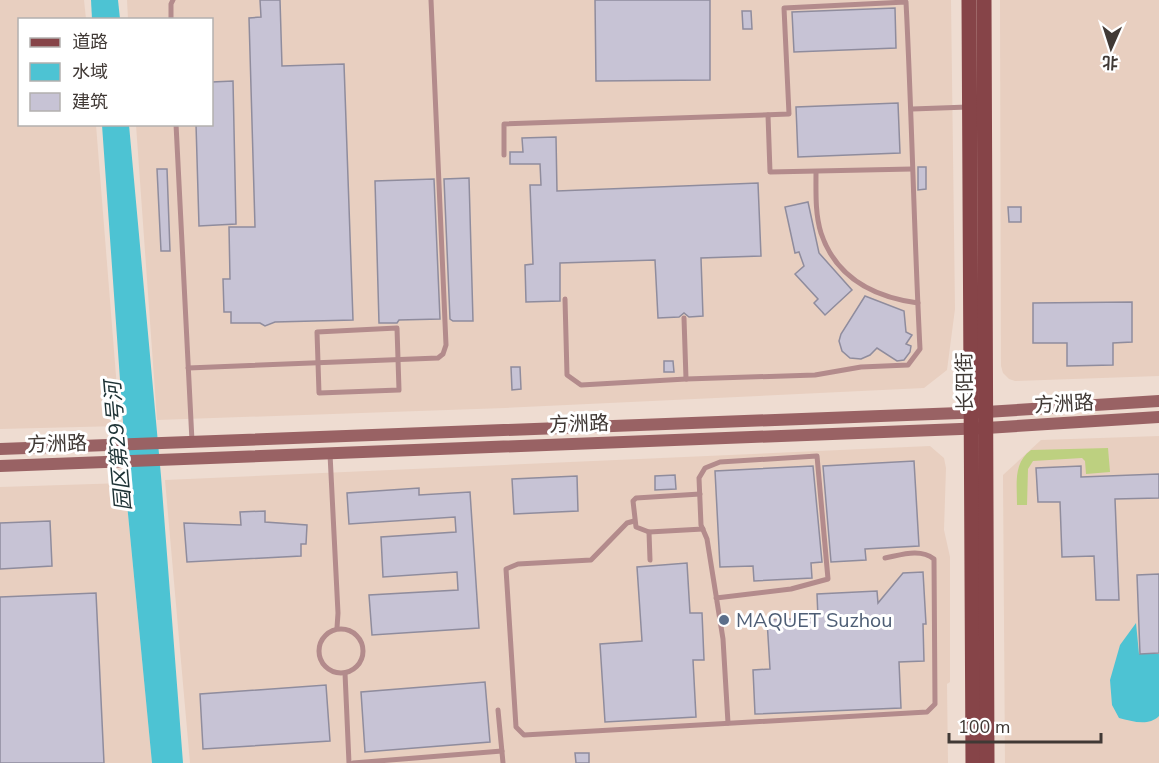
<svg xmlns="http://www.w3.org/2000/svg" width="1159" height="763" font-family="'Nunito Sans','Noto Sans SC',sans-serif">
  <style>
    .built { fill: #e8cfc0 }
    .green { fill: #bdd080 }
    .water { fill: #4dc3d3 }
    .building { fill: #c7c3d5; stroke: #8f8c9d; stroke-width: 1.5 }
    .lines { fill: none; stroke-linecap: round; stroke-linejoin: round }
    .lane { stroke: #b38b8c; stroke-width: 5 }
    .secondary { stroke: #996264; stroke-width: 12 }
    .primary { stroke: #864448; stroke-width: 15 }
    .service-dot { fill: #5c6f8a; stroke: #fff; stroke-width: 2 }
    .labels { text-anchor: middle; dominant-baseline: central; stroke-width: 6; stroke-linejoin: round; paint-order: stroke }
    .street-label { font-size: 20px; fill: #403935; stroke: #fff }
    .service-label { font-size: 20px; fill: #4e5e75; stroke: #fff; text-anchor: start }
    .water-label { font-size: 21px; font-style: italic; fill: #1d3235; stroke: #fff }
  </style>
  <rect width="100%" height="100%" fill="#eedcd1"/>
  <g class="built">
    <path d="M0 0H84L86 19 20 20V124L96 125 120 426 0 429Z"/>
    <path d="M127 0H951L955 309 947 370 924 388 505 408 157 420 136 125 212 124V20L128 19Z"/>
    <path d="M1000 0H1159V376L1015 381 1009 379 1003 373 1001 366Z"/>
    <path d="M1159 436V763H1005L1003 475 1041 440Z"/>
    <path d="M930 446 944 458 946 468 944 530 950 557V682L947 684 948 763H190L165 480Z"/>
    <path d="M125 483 152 763H0V487Z"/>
  </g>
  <path class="green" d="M1108 448 1110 472 1086 474 1085 461 1082 458 1033 461 1028 469 1027 505H1017C1017 484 1013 463 1031 450Z"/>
  <g class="water">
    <path d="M91 0H118L120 19H92Z"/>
    <path d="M102 125H129L161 476 183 763H152L125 483 127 479Z"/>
    <path d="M1136 623 1139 654H1159V716C1148 727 1132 721 1119 718L1112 705 1110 680 1120 645Z"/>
  </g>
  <g class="building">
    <path d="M260 0H280L282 66 344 64 353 320 275 322 265 326 260 323H231V312H224L223 279H230L229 227H255L249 18 261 17Z"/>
    <path d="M595 0H710V80L596 81Z"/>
    <path d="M895 8 896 48 794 52 792 12Z"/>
    <path d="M742 11H751L752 29H743Z"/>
    <path d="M233 81 236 224 199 226 196 124H212V82Z"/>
    <path d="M898 103 900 153 798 157 796 107Z"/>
    <path d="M556 137 557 191 758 183 761 256 701 258 703 316 689 317 684 313 679 317 658 318 655 260 560 263V301L526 302 525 265 533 264 530 185H541L540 164H510V152H523L522 138Z"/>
    <path d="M918 167H926V189L918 190Z"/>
    <path d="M157 169H167L170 251H161Z"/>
    <path d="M469 178 473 321H453L450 319 444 179Z"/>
    <path d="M434 179 440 319 399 320 397 323H379L375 181Z"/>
    <path d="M808 202 819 253 852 290 825 315 814 303 818 299 795 274 804 266 799 252 795 253 785 207Z"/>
    <path d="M1008 207H1021V222H1009Z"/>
    <path d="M865 296 904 311 906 332 912 335 906 344 911 346 910 352 904 360 897 361 877 348 870 355 861 359 850 358 842 351 839 341 841 334Z"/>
    <path d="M1132 302V342L1113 343V365L1067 366V343H1033V303Z"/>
    <path d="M664 361H673L674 372H664Z"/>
    <path d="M511 367H520L521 389 512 390Z"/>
    <path d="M914 461 919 546 865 549 866 560 831 562 823 466Z"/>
    <path d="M813 466 822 562 811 563 812 578 754 581 753 566 720 567 715 471Z"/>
    <path d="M1081 466V477L1159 474V498L1115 499 1119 600H1096L1094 556 1062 557 1060 502H1038L1036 468Z"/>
    <path d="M675 475 676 489 655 490V476Z"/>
    <path d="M577 476 578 511 514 514 512 479Z"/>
    <path d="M419 488V495L470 492 479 628 372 635 369 595 458 590 457 572 383 577 381 537 456 532 455 517 349 524 347 493Z"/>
    <path d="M265 511V522L307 525 306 544H301V556L187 562 184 523 241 525 240 512Z"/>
    <path d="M50 521 52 566 0 569V523Z"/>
    <path d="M687 563 690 613H702L704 660H693L696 717 605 722 600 644 642 641 637 567Z"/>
    <path d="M923 572 926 624H923L924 661 899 662 901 708 755 714 753 670 770 669 767 620 818 618 817 594 877 591 878 603 903 573Z"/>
    <path d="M1159 574V653L1140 654 1137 575Z"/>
    <path d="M96 593 104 763H0V597Z"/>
    <path d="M485 682 490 742 365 752 361 692Z"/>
    <path d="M326 685 330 741 203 749 200 694Z"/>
    <path d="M575 753H589V763H576Z"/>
  </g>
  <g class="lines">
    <g class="lane">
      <path d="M171 20V4L173 0"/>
      <path d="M912 109 968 107"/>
      <path d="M768 115 770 172 912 169"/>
      <path d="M176 124 192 441"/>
      <path d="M504 155V124L789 114 784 8 906 2C912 118 914 233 920 349L908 365 861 367 815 375 686 379 581 385 567 375 565 299"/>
      <path d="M816 172C816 192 815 214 821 233 836 278 873 297 918 303"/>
      <path d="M684 318 686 379"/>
      <path d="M397 328 399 390 319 393 317 332Z"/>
      <path d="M188 368 438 358 443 354 446 345 431 0"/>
      <path d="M330 454 338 613 337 628"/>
      <path d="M700 494 636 498 633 501 636 527 649 532 703 529"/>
      <path d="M634 521 627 523 591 560 518 564 506 569 516 727 524 735 927 712 935 704 934 559C920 548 901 555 885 558"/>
      <path d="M649 532 650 560"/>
      <path d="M716 598 791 589 828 579 817 456 720 462 705 468 699 478 701 525 707 539 723 639 728 723"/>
      <circle cx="341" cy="651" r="22"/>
      <path d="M345 673 349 763"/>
      <path d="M498 710 503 763"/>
      <path d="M353 763 502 751"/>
    </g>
    <g class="secondary">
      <path d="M0 449 986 412 1159 401"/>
      <path d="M0 466 986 428 1159 417"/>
    </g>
    <g class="primary">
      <path d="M969 0 973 763"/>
      <path d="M984 0 987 763"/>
    </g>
  </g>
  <circle class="service-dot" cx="724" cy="620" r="6"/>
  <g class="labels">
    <g class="street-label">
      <text transform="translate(965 382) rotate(-91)">长阳街</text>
      <text transform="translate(1064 404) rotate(-3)">方洲路</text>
      <text transform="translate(579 424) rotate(-2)">方洲路</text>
      <text transform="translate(57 444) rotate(-2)">方洲路</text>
    </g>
    <g class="service-label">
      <text x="736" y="620">MAQUET Suzhou</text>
    </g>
    <g class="water-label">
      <text transform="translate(118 446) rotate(-95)">园区第29号河</text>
    </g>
  </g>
  <rect x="18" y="18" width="195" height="108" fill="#ffffff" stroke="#b3b0ae" stroke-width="1.5"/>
  <rect x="30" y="38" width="30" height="9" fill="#864448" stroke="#b3b0ae" stroke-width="1.5"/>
  <text x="72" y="48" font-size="18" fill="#403935">道路</text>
  <rect x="30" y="63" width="30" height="18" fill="#4dc3d3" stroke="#b3b0ae" stroke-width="1.5"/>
  <text x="72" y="78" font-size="18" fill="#403935">水域</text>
  <rect x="30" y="93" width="30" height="18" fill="#c7c3d5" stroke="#b3b0ae" stroke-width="1.5"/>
  <text x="72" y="108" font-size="18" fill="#403935">建筑</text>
  <g transform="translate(1111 48) rotate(183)" stroke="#ffffff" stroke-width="4.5" paint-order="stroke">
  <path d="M0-4.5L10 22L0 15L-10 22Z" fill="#403935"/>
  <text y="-9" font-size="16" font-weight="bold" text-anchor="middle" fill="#403935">北</text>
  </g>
  <path d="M949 733v9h152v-9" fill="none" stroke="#403935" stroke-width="3"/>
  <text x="958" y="733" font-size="18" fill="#403935" stroke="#ffffff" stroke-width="4.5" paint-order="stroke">100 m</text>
</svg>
